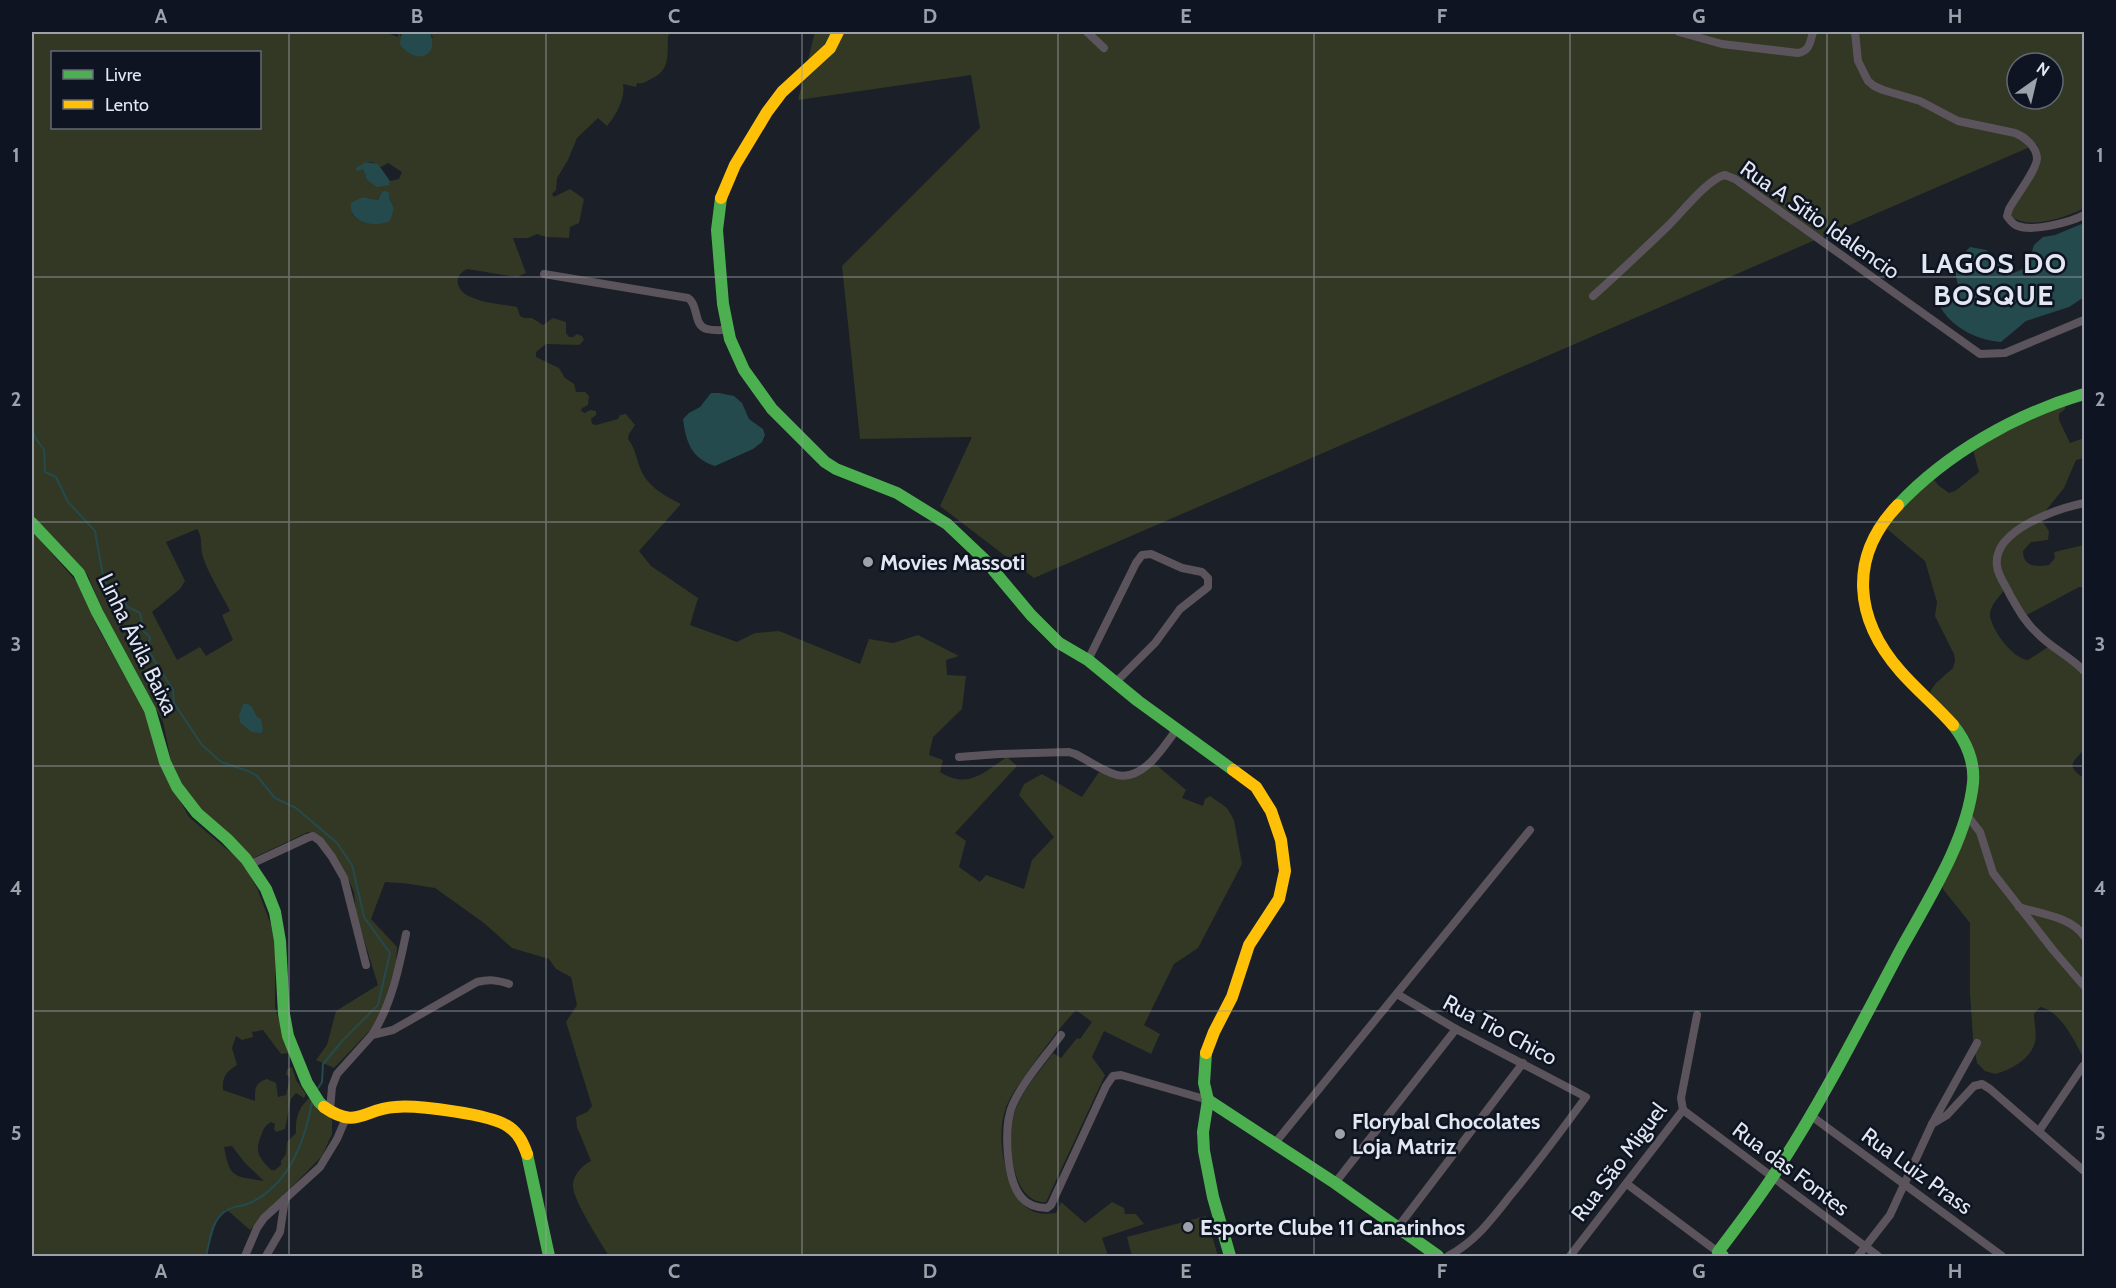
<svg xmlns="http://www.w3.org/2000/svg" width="2116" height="1288" font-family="Cabin,sans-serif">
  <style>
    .green { fill: #333824; fill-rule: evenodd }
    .water { fill: #244a4e }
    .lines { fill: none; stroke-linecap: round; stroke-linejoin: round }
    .stream { stroke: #244a4e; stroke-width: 2 }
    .street { stroke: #5c545c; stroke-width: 8 }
    .fast { stroke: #4caf50; stroke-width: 12 }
    .slow { stroke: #ffc107; stroke-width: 12 }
    .grid { fill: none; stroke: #9ca1aa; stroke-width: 1.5; stroke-opacity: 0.55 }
    .poi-dot { fill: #9ca1aa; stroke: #0e1422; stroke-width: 2 }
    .labels { text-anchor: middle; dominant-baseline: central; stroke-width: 5; stroke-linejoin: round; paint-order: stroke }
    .street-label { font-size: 22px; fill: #e2e7f1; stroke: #0e1422 }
    .poi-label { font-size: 22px; font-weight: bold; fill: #e2e7f1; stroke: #0e1422; text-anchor: start }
    .district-label { font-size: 28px; font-weight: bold; letter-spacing: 1.5px; fill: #e2e7f1; stroke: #0e1422 }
    .neatline { fill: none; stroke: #9ca1aa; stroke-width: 2 }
    .grid-label { font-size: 20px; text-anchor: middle; font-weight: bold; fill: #9ca1aa }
  </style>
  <rect width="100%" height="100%" fill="#1b1f27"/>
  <g class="green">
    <path d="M32 32H384L398 37 399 32H402L400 36 433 38 430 32H671L668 36C667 55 671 70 651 79 646 82 643 84 637 83L636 87 623 84C626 97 616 116 607 126L598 118 577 138 568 160 557 178 556 190 552 194 554 197 570 189 584 199 579 223 570 227 569 238C557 237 548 239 537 234L528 238H513L526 273 517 277 467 269C462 272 456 276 458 284 461 302 502 304 517 307L520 316 524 318H532L543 325 553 318 566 322V333L569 337H573L577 334 582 336 584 340 579 345 546 344 536 352V357L559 368 565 378 574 384 576 392H585L589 396 588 405 582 408 581 411 585 413 590 410 596 411V415L591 419 592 424 596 425 618 419 620 415 626 414 635 425 629 434 628 439C636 449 636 459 641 470 648 487 665 496 681 504L639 551 651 566 698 598 690 625 737 642 755 633 779 631 860 664 869 639 893 643 918 635 959 656 946 660 947 675 966 676 962 709 933 737 929 755 943 760 940 772C968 790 984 772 1007 757L1017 766 955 833 966 841 959 867 980 882 986 875 1024 889 1032 860 1054 837 1019 795 1024 784 1042 774 1082 797 1099 772 1118 779 1154 763 1186 790 1182 798 1203 806 1205 799 1210 796 1227 808 1234 820 1242 864 1198 948 1174 964 1144 1025 1160 1034 1151 1054 1104 1031 1092 1057 1105 1075 1046 1202C1009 1204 1006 1132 1016 1108 1024 1088 1040 1071 1053 1053L1061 1058 1077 1038 1080 1039 1092 1022 1076 1010C1060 1027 1047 1045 1033 1064 1024 1078 1012 1092 1006 1107 997 1132 1002 1165 1013 1188 1024 1209 1032 1216 1056 1213L1061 1202 1085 1223 1112 1202 1124 1208 1125 1214H1136L1144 1224 1102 1238 1108 1256H609C601 1243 570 1196 573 1183 575 1173 583 1165 591 1161L577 1127 576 1117 587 1112 592 1106 566 1022 577 1005 571 977 556 969 549 959 512 948 484 923 435 888 403 883 385 882 371 919 397 947 396 963 379 1021 334 1068 316 1060 327 1045 336 1011 378 985 356 914 354 892 347 876 316 835 308 832 251 859 201 811 186 792 171 761 163 722 103 611 88 576 81 567 32 516ZM52 52H260V128H52ZM366 162H372L381 167 388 163 402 172 399 179 390 181 389 185 367 180 363 168ZM382 192 394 208 366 223 357 219 352 214 363 197 378 200ZM197 529C203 538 200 543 202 553 206 571 222 594 230 611L222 615 233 640 206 656 200 647 177 660 152 612 180 589 185 581 166 542Z"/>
    <path d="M815 32H2084V208C2068 217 2026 231 2012 216V211L2039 167 2041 160 2037 144 1034 578 940 506 972 437 860 439 842 266 980 128 971 75 798 100ZM2017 63H2053V99H2017Z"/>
    <path d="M2065 400V409L2059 414V420L2070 443 2084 438V458L2076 460 2064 488 2040 518 2049 531 2048 540 2031 542 2023 551C2023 567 2036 567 2049 565L2055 558 2054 552 2084 545V587H2079L2023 617 2006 588C2001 595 1991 604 1990 613 1989 627 2013 660 2028 660L2048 647 2084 671V750C2072 762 2066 767 2084 778V1059C2075 1042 2061 1011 2040 1007L2034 1014C2034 1023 2037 1034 2035 1042 2031 1059 2011 1070 1995 1074L1985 1071 1977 1063 1973 1039 1970 993V923L1943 889 1942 881 1966 814 1969 752 1928 699 1931 690 1936 683 1953 668 1955 661 1954 654 1935 616 1937 602 1925 561 1893 534 1887 529 1886 520 1933 478 1938 485 1949 493 1955 491 1979 472 1972 446Z"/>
    <path d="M32 531 76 581 99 630 144 709 162 769 189 817 235 856 246 868 257 888 271 925 275 946V1007L289 1053 281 1054 263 1030 252 1032 253 1037 242 1040 236 1036 232 1048 237 1065C226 1072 222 1077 223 1090L255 1101C255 1089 254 1083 267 1079L276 1083 278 1097 286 1095 290 1078 286 1074 287 1069 292 1067 296 1080 306 1094 304 1098 296 1093 291 1099 285 1129 276 1132 274 1129 275 1124 271 1122C266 1125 264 1128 262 1133 254 1152 258 1156 271 1170H275L281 1165V1161L286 1154 287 1142 296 1133C295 1118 299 1107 310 1097L332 1119V1134L322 1156 250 1230 226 1209 216 1219 206 1256H32ZM232 1146 245 1163 264 1181C234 1176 230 1179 224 1147Z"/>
    <path d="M1206 1216 1218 1256H1132L1127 1237Z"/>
  </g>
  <g class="water">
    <path d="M402 32H430C440 58 414 65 400 44Z"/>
    <path d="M366 162 378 164 390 181 389 185 377 187 367 180 363 169 357 171 356 168Z"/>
    <path d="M385 191 389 193V199L394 208 390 221C375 228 348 223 351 203L363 197 378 200 382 192Z"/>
    <path d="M2084 223V297L2069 307 2026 321 2001 342C1976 340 1951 327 1939 305L1943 300H1949L1959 290 1955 272 1964 263 1963 254 1970 247 1986 250 2014 273 2027 267 2034 245 2043 237 2055 235Z"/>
    <path d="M711 393H719L734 396 742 403 749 419 763 429 765 435 762 442 753 449 715 466C691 458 686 442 683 419L689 413 700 407Z"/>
    <path d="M243 704H248L252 707 257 717 261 719 263 730 261 733 251 732 240 722 239 716Z"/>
  </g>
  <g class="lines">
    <g class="stream">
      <path d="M32 413 34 436 44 450 45 472 56 477 68 502 95 531 104 581 128 607 140 613 142 622 139 627 150 637 148 650 173 690 174 703 202 745 221 762 248 771 257 776 275 798 296 808 337 843 352 865 364 917 390 953 378 1005 343 1040 323 1064 322 1082 316 1091"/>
      <path d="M206 1256C209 1245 211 1226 219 1217 228 1205 240 1208 252 1202 290 1183 305 1141 312 1102"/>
    </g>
    <g class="street">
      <path d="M1087 32 1104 48"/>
      <path d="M1679 32 1722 44 1798 53C1810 51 1810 42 1813 32"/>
      <path d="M1855 32 1858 61 1868 81 1874 86 1883 90 1920 101 1958 121 2015 133C2025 137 2036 146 2037 158 2038 168 2014 199 2009 209L2007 216C2010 220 2013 225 2018 226 2033 232 2071 222 2084 215"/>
      <path d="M544 274 688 298C699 305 693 326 707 329 714 331 721 330 727 330"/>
      <path d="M1593 296C1619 273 1644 249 1669 225 1682 212 1709 178 1725 175L1735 179 1980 354 2005 353 2084 320"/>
      <path d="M2084 503C2057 509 1992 530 1997 566 1998 576 2006 586 2010 595 2018 609 2025 622 2037 633 2051 648 2070 656 2084 671"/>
      <path d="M1088 660 1136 563 1142 555 1151 554 1182 568 1202 572 1208 578V587L1180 609 1155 643 1115 683"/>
      <path d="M959 757 999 754 1069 752 1075 754C1088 760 1102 771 1117 775 1144 781 1163 747 1177 729"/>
      <path d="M1966 814 1980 832 1993 873 2053 950 2084 986"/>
      <path d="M251 864 307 838 313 836 320 841 332 857 344 878 366 965"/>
      <path d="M2019 907C2040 914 2072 917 2084 936"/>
      <path d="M1397 994 1456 1029 1586 1097C1561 1131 1537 1164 1510 1196 1491 1220 1475 1242 1448 1256"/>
      <path d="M372 1035C391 1006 399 968 406 934"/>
      <path d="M1061 1035C1045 1057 1024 1080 1013 1104 1003 1125 1006 1181 1022 1198 1028 1205 1038 1208 1047 1208L1051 1205 1106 1086 1113 1076 1121 1075 1208 1100"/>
      <path d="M330 1110 332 1087 337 1074 372 1035 393 1030 477 982C489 979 497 980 509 984"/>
      <path d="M1683 1110 1878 1256"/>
      <path d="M1810 1115 2002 1256"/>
      <path d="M1932 1124 1977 1043"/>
      <path d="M2039 1131 2083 1066"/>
      <path d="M1275 1143 1530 830"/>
      <path d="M1335 1183 1456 1029"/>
      <path d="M1627 1184 1718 1252 1715 1256"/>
      <path d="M1398 1227 1523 1063"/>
      <path d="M245 1256 257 1228 264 1218 320 1167 337 1139 346 1118"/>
      <path d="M266 1256 280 1232 285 1199"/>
      <path d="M1570 1256 1683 1110 1681 1098 1697 1015"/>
      <path d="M1858 1256 1890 1215 1932 1124 1947 1115 1974 1086 1982 1084 1990 1089 2084 1171"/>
    </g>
    <g class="fast">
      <path d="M721 198 717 230 723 304 730 339 744 370 772 409 825 462 836 469 897 493 947 524 984 559 1031 615 1059 643 1088 660 1138 701 1233 770"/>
      <path d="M1898 505C1947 453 2016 414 2084 394"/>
      <path d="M32 523 79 573 97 612 150 710 165 762 177 787 197 813 227 839 246 859 266 889 275 912 280 941 284 1014 288 1036 307 1083 319 1102 324 1107"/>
      <path d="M1206 1053 1204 1083 1208 1100 1203 1132 1204 1151 1213 1197 1230 1256"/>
      <path d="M1208 1100 1335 1183 1438 1256"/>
      <path d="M527 1154 549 1256"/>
      <path d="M1723 1256 1718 1252C1739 1224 1760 1197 1779 1167 1824 1098 1862 1022 1901 949 1928 900 1967 840 1973 783 1975 762 1966 741 1953 725"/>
    </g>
    <g class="slow">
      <path d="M721 198 735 165 767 112 782 92 830 48 838 32"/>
      <path d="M1898 505C1848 557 1854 619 1901 672 1917 690 1936 706 1953 725"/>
      <path d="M1206 1053 1214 1032 1232 997 1249 945 1279 899 1285 871 1281 840 1271 811 1256 787 1233 770"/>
      <path d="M324 1107C357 1130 363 1109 395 1107 417 1105 492 1114 509 1127 519 1134 523 1143 527 1154"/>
    </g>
  </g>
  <path class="grid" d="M289 32V1256M546 32V1256M802 32V1256M1058 32V1256M1314 32V1256M1570 32V1256M1827 32V1256M32 277H2084M32 522H2084M32 766H2084M32 1011H2084"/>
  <g class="poi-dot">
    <circle cx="868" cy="562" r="6"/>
    <circle cx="1340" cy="1134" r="6"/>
    <circle cx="1188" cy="1227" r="6"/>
  </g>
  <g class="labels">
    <g class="street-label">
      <text transform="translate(1820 220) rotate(35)">Rua A Sítio Idalencio</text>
      <text transform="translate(138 644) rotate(64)">Linha Ávila Baixa</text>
      <text transform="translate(1500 1030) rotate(28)">Rua Tio Chico</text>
      <text transform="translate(1619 1162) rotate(-53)">Rua São Miguel</text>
      <text transform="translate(1791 1169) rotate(37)">Rua das Fontes</text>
      <text transform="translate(1917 1171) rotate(36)">Rua Luiz Prass</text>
    </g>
    <g class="poi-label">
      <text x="880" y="562">Movies Massoti</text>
      <text x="1352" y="1121">Florybal Chocolates<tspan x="1352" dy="25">Loja Matriz</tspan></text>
      <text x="1200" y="1227">Esporte Clube 11 Canarinhos</text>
    </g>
    <g class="district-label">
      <text x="1994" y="263">LAGOS DO<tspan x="1994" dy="32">BOSQUE</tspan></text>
    </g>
  </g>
  <rect width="2116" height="1288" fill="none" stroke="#0e1422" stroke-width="66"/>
  <rect x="51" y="51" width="210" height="78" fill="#0e1422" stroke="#636875" stroke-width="1.5"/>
  <rect x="63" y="70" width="30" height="9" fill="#4caf50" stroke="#636875" stroke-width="1.5"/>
  <text x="105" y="81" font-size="18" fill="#e2e7f1">Livre</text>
  <rect x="63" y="100" width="30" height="9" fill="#ffc107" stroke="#636875" stroke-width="1.5"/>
  <text x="105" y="111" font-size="18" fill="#e2e7f1">Lento</text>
  <g transform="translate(2035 81) rotate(34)"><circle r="28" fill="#0e1422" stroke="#636875" stroke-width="1.5"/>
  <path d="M0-4.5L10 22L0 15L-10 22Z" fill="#9ca1aa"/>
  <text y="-9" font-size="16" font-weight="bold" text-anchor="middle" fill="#e2e7f1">N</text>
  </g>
  <rect x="33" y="33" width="2050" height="1222" class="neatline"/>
  <g class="grid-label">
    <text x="161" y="23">A</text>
    <text x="417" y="23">B</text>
    <text x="674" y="23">C</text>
    <text x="930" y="23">D</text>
    <text x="1186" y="23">E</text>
    <text x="1442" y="23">F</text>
    <text x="1699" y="23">G</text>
    <text x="1955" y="23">H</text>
    <text x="16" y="162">1</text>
    <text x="2100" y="162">1</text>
    <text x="16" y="406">2</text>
    <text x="2100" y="406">2</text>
    <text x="16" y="651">3</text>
    <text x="2100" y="651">3</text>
    <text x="16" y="895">4</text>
    <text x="2100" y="895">4</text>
    <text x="16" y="1140">5</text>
    <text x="2100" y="1140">5</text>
    <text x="161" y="1278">A</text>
    <text x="417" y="1278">B</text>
    <text x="674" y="1278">C</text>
    <text x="930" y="1278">D</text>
    <text x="1186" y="1278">E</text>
    <text x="1442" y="1278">F</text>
    <text x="1699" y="1278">G</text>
    <text x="1955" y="1278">H</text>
  </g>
</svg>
